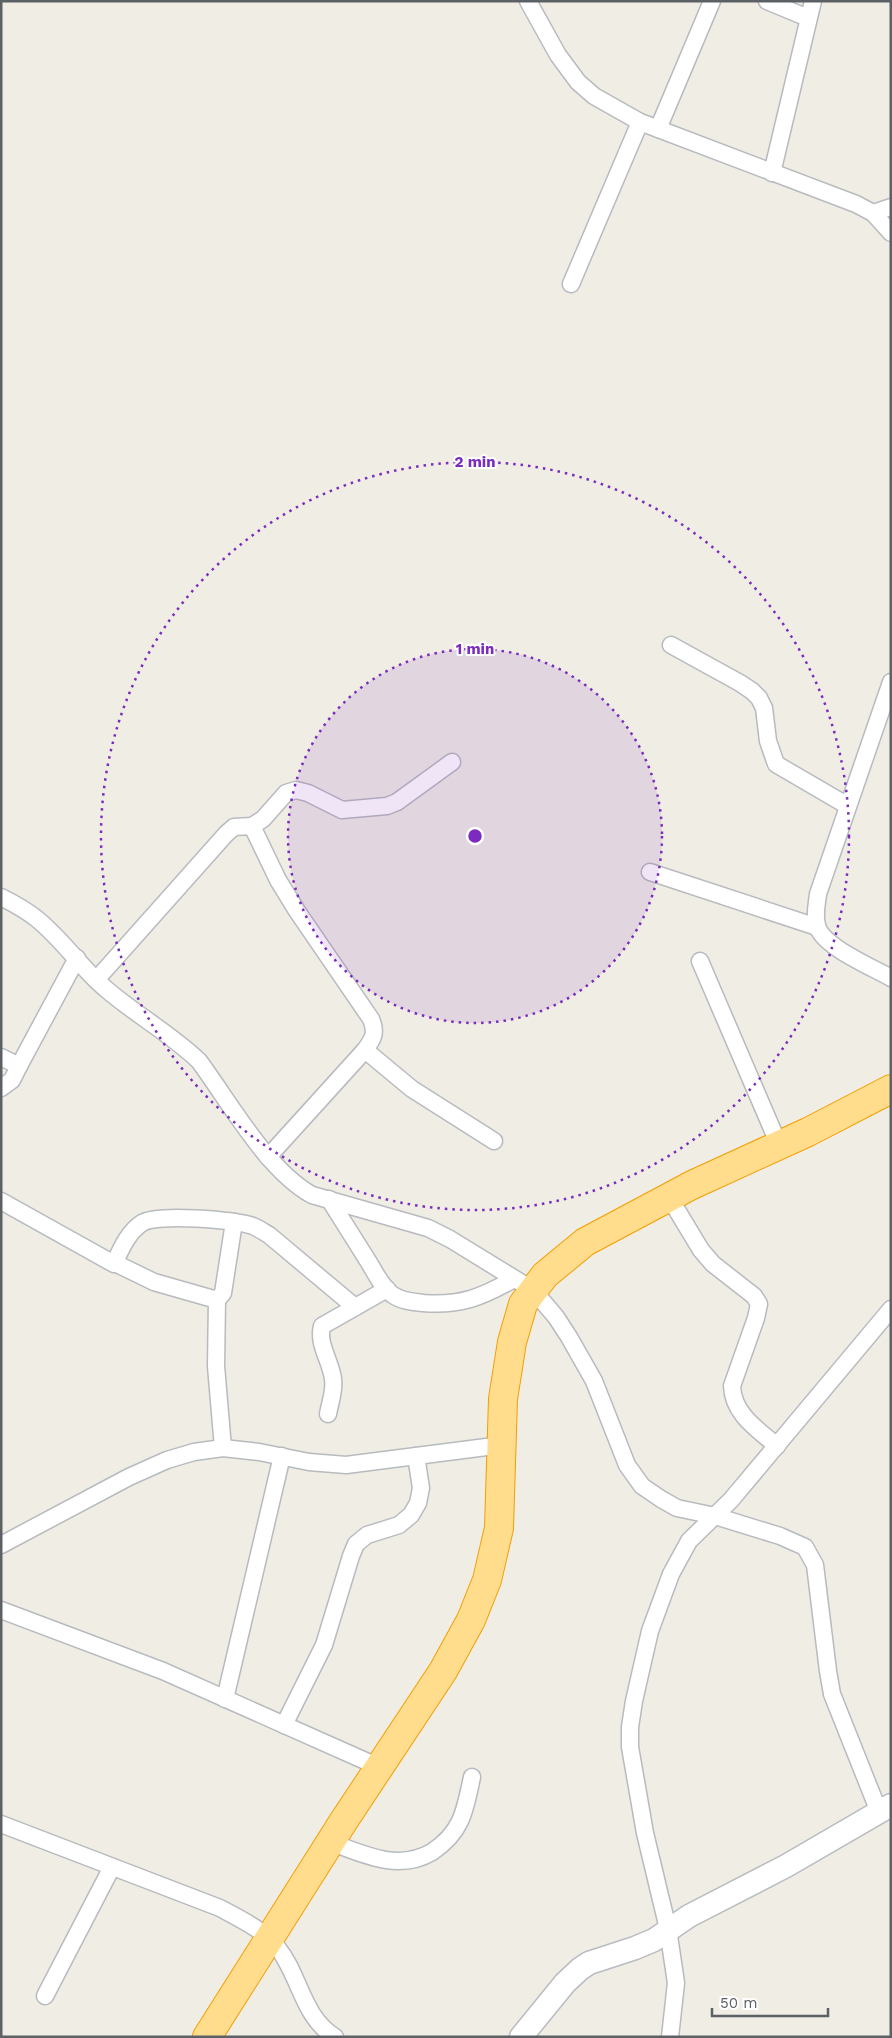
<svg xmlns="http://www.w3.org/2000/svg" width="892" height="2038" font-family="'Work Sans',sans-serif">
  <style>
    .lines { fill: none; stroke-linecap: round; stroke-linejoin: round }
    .street-casing { stroke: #b7bbbf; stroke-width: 19 }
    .secondary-casing { stroke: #b8bcc1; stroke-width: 25 }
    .highway-casing { stroke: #f49d00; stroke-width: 30 }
    .street { stroke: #fff; stroke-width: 16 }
    .secondary { stroke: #fff; stroke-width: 22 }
    .highway { stroke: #ffdd8c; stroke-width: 28 }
    .ring { fill: none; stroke: #7b2cbf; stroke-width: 2.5; stroke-dasharray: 2.5 5 }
    .centre { fill: #7b2cbf; stroke: #fff; stroke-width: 2.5 }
    .ring-label { font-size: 15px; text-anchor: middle; font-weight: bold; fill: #7b2cbf; stroke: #fff; stroke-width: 4; stroke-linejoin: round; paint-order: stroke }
  </style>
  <rect width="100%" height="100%" fill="#f0ede4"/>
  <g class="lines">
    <g class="street-casing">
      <g id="street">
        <path d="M528 1 558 55 578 82 594 96 640 122 856 204 873 213 891 233"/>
        <path d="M767 1 808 18"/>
        <path d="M658 129 712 1"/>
        <path d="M772 173 813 1"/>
        <path d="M873 213 891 207"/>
        <path d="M571 284 640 122"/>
        <path d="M671 645 740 683 752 691 759 698 764 708 768 741 776 764 848 806"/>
        <path d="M891 682 818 894C817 904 814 914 817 925 821 946 872 967 891 978"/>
        <path d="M252 826 278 880 297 911 371 1019C377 1033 373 1039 365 1050L268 1157"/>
        <path d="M650 872 817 927"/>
        <path d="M1 897C13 903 26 910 37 919 63 940 81 968 106 989 136 1015 171 1034 199 1061 230 1103 267 1170 312 1195L428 1228 450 1239 533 1290 556 1317 569 1337 594 1381 627 1465 642 1486 661 1499 677 1508 715 1516 780 1536 805 1547 815 1565 828 1671 832 1694 879 1812"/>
        <path d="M700 961 779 1145"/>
        <path d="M96 980 226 834 234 827 252 826 263 819 286 793 296 790 308 793 342 810 387 806 397 802 452 762"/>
        <path d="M365 1050 412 1089 494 1141"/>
        <path d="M1 1057 19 1066"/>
        <path d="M1 1088 12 1080 19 1066 77 958"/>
        <path d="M669 1197 701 1250 713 1264 754 1296 759 1304 756 1318 732 1386C733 1414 757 1429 777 1446"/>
        <path d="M329 1199C342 1220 355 1240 368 1261 375 1272 382 1288 393 1295 401 1301 414 1302 423 1303 461 1306 482 1297 514 1279"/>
        <path d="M1 1201 114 1264C121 1249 128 1232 142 1223 156 1213 235 1220 253 1226 258 1228 264 1232 269 1235L355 1307"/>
        <path d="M115 1263 154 1282 217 1300 223 1293 234 1222"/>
        <path d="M217 1300 216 1366 223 1448"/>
        <path d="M328 1414C330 1403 335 1390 333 1379 331 1361 317 1344 322 1326L387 1289"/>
        <path d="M1 1545 129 1477 167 1460 194 1452 223 1448 259 1452 309 1462 346 1465 502 1445"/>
        <path d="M1 1610 163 1671 379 1767"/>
        <path d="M225 1699 282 1456"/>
        <path d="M284 1725 324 1645 351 1556 356 1544 367 1535 399 1525 411 1515 418 1503 421 1488 416 1456"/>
        <path d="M1 1824 220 1908C240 1919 262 1929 277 1947 300 1975 302 2017 335 2037"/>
        <path d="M330 1842C363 1854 398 1872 432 1852 444 1844 454 1834 460 1821 466 1808 469 1791 472 1777"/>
        <path d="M45 1996 112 1867"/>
        <path d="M670 2037 676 1983 668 1929 645 1833 630 1747V1727L634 1701 650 1631 671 1574 689 1541 731 1500 891 1309"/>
      </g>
    </g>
    <g class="secondary-casing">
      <path id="secondary" d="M521 2037 565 1983 580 1969 589 1963 635 1948 654 1940 689 1916 786 1866 891 1805"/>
    </g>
    <g class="highway-casing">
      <path id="highway" d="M207 2037 343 1822 443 1671 471 1620 487 1580 499 1528 503 1399 512 1342 523 1304 545 1275 585 1242 692 1185 808 1132 891 1089"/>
    </g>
    <use href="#street" class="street"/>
    <use href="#secondary" class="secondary"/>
    <use href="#highway" class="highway"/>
  </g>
  <circle cx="475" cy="836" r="187" fill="#7b2cbf" fill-opacity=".12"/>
  <g class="ring">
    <circle cx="475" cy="836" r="187"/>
    <circle cx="475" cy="836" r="374"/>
  </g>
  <circle cx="475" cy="836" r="8" class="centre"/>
  <g class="ring-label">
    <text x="475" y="467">2 min</text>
    <text x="475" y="654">1 min</text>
  </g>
  <rect width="892" height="2038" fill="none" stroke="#5c6166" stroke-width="5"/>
  <path d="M712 2008v8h116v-8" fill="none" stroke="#5c6166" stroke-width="2.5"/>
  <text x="720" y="2008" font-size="15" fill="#5c6166" stroke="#ffffff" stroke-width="4" paint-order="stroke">50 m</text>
</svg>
